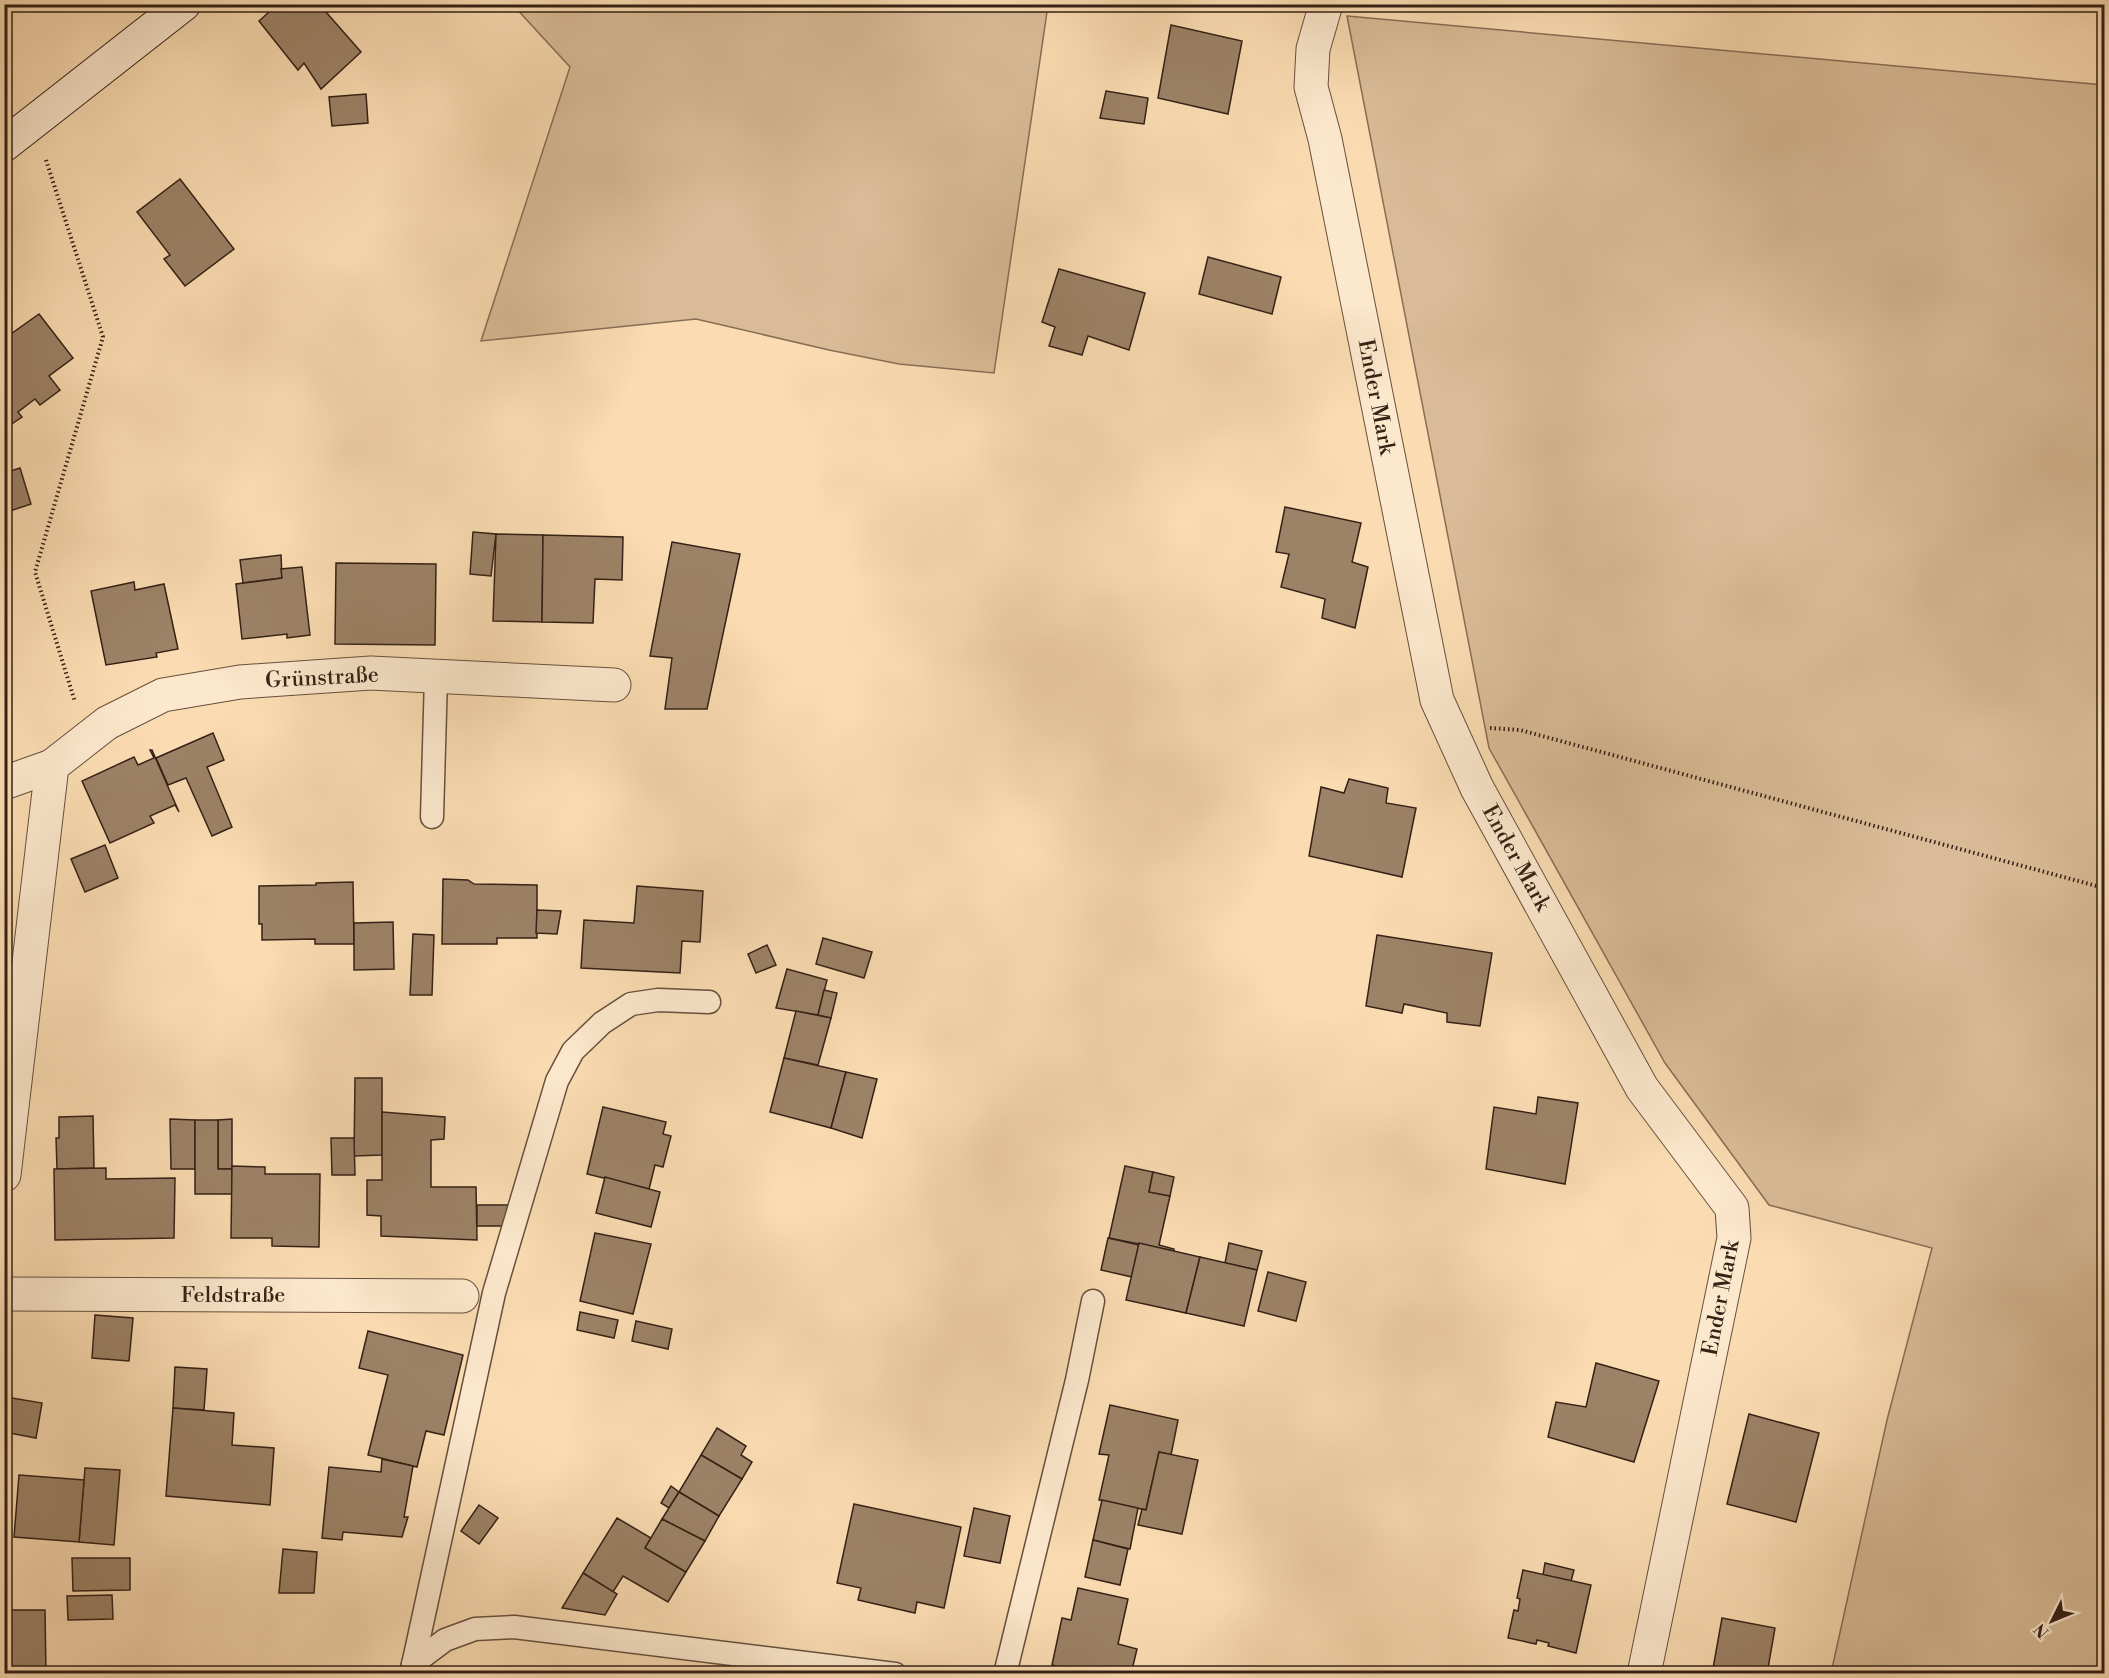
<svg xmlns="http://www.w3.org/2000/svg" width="2109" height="1678" font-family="'Libre Bodoni',serif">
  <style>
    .green { fill: #d9bc97; stroke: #876e56; stroke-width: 1.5 }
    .building { fill: #9c8267; stroke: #352116; stroke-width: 1.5 }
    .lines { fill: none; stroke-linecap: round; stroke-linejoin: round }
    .lane-casing { stroke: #66503d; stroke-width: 25 }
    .street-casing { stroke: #66503d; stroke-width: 35 }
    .secondary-casing { stroke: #352116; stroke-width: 35 }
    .path { stroke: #352116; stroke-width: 4; stroke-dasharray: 1.5 3; stroke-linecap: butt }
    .lane { stroke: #fce8cd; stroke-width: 22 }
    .street { stroke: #fce8cd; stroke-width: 33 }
    .secondary { stroke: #fce8cd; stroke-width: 33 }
    .labels { text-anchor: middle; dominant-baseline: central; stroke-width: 6; stroke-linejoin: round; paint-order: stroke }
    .street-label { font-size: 22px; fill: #352116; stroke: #fce8cd }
  </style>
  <rect width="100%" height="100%" fill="#fbdcb2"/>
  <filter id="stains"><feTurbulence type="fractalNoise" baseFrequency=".00333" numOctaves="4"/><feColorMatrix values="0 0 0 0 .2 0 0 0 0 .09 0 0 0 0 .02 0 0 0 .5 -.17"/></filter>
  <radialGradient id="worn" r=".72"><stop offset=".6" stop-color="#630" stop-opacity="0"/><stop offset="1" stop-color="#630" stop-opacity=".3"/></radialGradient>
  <g class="green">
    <path d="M513 5H1048L994 373 899 364 829 350 696 319 481 341 570 67Z"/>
    <path d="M1347 16 2104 85V1673H1831L1887 1420 1932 1248 1769 1205 1665 1063 1489 748Z"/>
  </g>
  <g class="building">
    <path d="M278 4H319L361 52 321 89 304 63 298 70 259 21Z"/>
    <path d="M1171 25 1242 41 1228 114 1158 98Z"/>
    <path d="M1106 91 1148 98 1144 124 1100 118Z"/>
    <path d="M366 94 368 123 332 126 329 97Z"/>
    <path d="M180 179 234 249 185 286 164 259 170 255 137 212Z"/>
    <path d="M1208 257 1281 277 1272 314 1199 294Z"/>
    <path d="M1059 269 1145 293 1129 350 1088 336 1082 355 1049 346 1055 327 1042 322Z"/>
    <path d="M39 314 73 358 49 376 60 390 40 405 35 399 18 412 22 417 4 429V339Z"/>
    <path d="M20 468 31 504 4 513V473Z"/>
    <path d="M1285 507 1361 523 1352 562 1368 567 1355 628 1322 618 1325 599 1281 587 1289 554 1276 552Z"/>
    <path d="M473 532 496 534 491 576 470 574Z"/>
    <path d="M496 534 543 535 542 622 493 621Z"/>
    <path d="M543 535 623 537 622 580 595 579 593 623 542 622Z"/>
    <path d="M672 542 740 554 707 709H665L672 658 650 656Z"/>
    <path d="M281 555 282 578 243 583 240 560Z"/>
    <path d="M336 563 436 564 435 645 335 644Z"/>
    <path d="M302 567 310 635 287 638V634L242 639 236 584 282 578 281 569Z"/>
    <path d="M134 582 135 590 164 584 178 649 156 653 157 657 106 665 91 591Z"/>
    <path d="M213 733 224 760 207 767 232 827 212 836 186 778 168 785 156 758Z"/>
    <path d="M150 750H152L179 812 175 805 150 816 154 823 110 843 82 781 134 757 138 765 154 758Z"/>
    <path d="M1349 779 1388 788 1386 803 1416 808 1402 877 1309 856 1321 787 1344 793Z"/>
    <path d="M105 845 118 878 85 892 71 859Z"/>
    <path d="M443 879 468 880 474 884 537 885V938H497V944H442Z"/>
    <path d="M353 882 354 944H315V939L262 940V924H259V886L316 885V883Z"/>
    <path d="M637 886 703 891 700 942 682 941 680 973 581 968 584 920 634 923Z"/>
    <path d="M537 910 561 911 557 934 536 933Z"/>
    <path d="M393 922 394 969 354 970V923Z"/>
    <path d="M413 934 434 935 432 995H410Z"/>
    <path d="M1377 935 1492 953 1480 1026 1447 1022V1013L1404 1004 1402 1013 1366 1006Z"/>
    <path d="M823 938 872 952 864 978 816 964Z"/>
    <path d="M767 945 776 965 756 973 748 954Z"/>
    <path d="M787 969 827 980 818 1015 776 1008Z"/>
    <path d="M824 990 837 993 831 1018 818 1015Z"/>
    <path d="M796 1011 831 1018 818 1065 784 1058Z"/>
    <path d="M784 1058 846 1072 831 1128 770 1112Z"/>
    <path d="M846 1072 877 1079 862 1138 831 1128Z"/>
    <path d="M355 1078H382V1155L354 1156Z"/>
    <path d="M1538 1097 1578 1103 1565 1184 1486 1169 1494 1107 1536 1114Z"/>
    <path d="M603 1107 666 1122 663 1134 671 1136 663 1167 655 1165 649 1189 587 1174Z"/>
    <path d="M382 1112 445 1117 444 1139 431 1140V1187H476L477 1240 381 1236V1216L367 1215V1180H382Z"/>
    <path d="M93 1116 94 1168 57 1169 56 1138H59V1117Z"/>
    <path d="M170 1119 195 1120V1169H171Z"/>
    <path d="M232 1119V1169H218V1120Z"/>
    <path d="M195 1120H218V1169H232V1194H195Z"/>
    <path d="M331 1138H354L355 1175H332Z"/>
    <path d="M232 1166 265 1167V1174H320L319 1247 272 1246V1238H231Z"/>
    <path d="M1125 1166 1153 1172 1149 1192 1170 1196 1159 1245 1174 1249V1251L1109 1238Z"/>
    <path d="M106 1168V1179L175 1178 174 1238 55 1240 54 1169Z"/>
    <path d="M1153 1172 1174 1177 1170 1196 1149 1192Z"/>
    <path d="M605 1177 660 1192 651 1227 596 1213Z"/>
    <path d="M477 1205H509L505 1226H477Z"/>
    <path d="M595 1233 651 1244 633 1314 580 1301Z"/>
    <path d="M1108 1238 1139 1245 1132 1277 1101 1270Z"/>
    <path d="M1139 1243 1200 1257 1186 1313 1126 1300Z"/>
    <path d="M1229 1243 1262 1251 1257 1270 1225 1263Z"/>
    <path d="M1200 1257 1257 1270 1244 1326 1186 1313Z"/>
    <path d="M1268 1272 1306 1282 1296 1321 1258 1311Z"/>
    <path d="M580 1312 618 1320 614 1338 577 1330Z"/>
    <path d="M95 1315 133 1318 129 1361 92 1358Z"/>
    <path d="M636 1321 672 1329 668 1349 632 1341Z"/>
    <path d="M368 1331 463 1355 444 1435 426 1431 417 1467 368 1455 388 1375 359 1368Z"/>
    <path d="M1596 1363 1659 1381 1634 1462 1548 1437 1556 1402 1586 1407Z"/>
    <path d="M175 1367 207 1369 204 1410 173 1408Z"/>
    <path d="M6 1397 42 1403 36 1438 4 1432Z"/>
    <path d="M1110 1405 1178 1420 1171 1455 1159 1452 1146 1510 1099 1500 1109 1455 1099 1454Z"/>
    <path d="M173 1408 234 1413 232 1445 274 1448 270 1505 166 1496Z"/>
    <path d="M1749 1414 1819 1433 1796 1522 1727 1504Z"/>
    <path d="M717 1428 746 1446 741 1455 752 1462 742 1479 701 1455Z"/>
    <path d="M1159 1452 1198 1460 1182 1534 1138 1525 1142 1509 1146 1510Z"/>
    <path d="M701 1455 742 1479 719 1516 679 1492Z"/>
    <path d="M382 1459 413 1466 404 1517H408L402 1537 343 1532 342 1540 322 1538 329 1467 381 1472Z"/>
    <path d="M85 1468 120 1470 114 1545 79 1542Z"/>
    <path d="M19 1475 84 1480 79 1542 14 1537Z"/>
    <path d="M671 1486 679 1492 669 1508 661 1503Z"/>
    <path d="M679 1492 719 1516 705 1541 662 1519Z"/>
    <path d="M1102 1500 1138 1508 1130 1549 1093 1540Z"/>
    <path d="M854 1504 961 1527 944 1608 917 1602 915 1613 858 1600 861 1588 837 1583Z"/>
    <path d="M479 1505 498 1518 479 1544 461 1531Z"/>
    <path d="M974 1508 1010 1516 1000 1563 964 1556Z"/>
    <path d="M617 1518 651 1538 645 1548 686 1572 668 1602 623 1576 613 1592 583 1573Z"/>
    <path d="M662 1519 705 1541 686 1572 645 1548Z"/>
    <path d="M1093 1540 1128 1549 1120 1585 1085 1577Z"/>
    <path d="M283 1549 317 1552 314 1593H279Z"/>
    <path d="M72 1558H130V1590L73 1591Z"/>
    <path d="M1545 1563 1574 1570 1571 1581 1543 1575Z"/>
    <path d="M1523 1570 1591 1585 1576 1653 1548 1646 1549 1643 1537 1640 1536 1644 1508 1638 1514 1610 1518 1611 1520 1599 1517 1598Z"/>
    <path d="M583 1573 617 1594 605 1615 562 1608Z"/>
    <path d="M1078 1588 1128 1599 1118 1644 1137 1649 1131 1674H1087L1052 1665 1062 1618 1071 1620Z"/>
    <path d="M112 1595 113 1619 68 1620 67 1596Z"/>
    <path d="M4 1610H45L46 1674H4Z"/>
    <path d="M1722 1618 1775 1628 1767 1674H1712Z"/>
  </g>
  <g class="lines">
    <g class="lane-casing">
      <g id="lane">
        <path d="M432 817 436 677"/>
        <path d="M413 1664 445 1640 475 1629 514 1627 895 1674"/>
        <path d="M411 1674 494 1293 557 1081 573 1051 602 1023 631 1004 658 1000 709 1002"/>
        <path d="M1005 1674 1077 1380 1093 1301"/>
      </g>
    </g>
    <g class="street-casing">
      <g id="street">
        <path d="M1326 4 1313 49 1311 87 1325 139 1437 700 1477 788 1642 1088 1732 1208 1734 1238 1644 1674"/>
        <path d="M4 783 52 766"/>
        <path d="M4 1175 52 766 107 723 163 695 240 682 371 673 614 685"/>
        <path d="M4 1294 462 1296"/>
      </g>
    </g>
    <g class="secondary-casing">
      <path id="secondary" d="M4 145 184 4"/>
    </g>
    <g class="path">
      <path d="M46 160 103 337 35 572 75 702"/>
      <path d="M1490 728 1520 730 2104 888"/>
    </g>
    <use href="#lane" class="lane"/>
    <use href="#street" class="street"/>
    <use href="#secondary" class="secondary"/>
  </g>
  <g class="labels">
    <g class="street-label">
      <text transform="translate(1376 397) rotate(79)">Ender Mark</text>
      <text transform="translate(322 678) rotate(-3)">Grünstraße</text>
      <text transform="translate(1516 858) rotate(61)">Ender Mark</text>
      <text x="233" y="1295">Feldstraße</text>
      <text transform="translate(1721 1298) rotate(-79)">Ender Mark</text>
    </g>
  </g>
  <rect width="2109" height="1678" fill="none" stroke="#fbdcb2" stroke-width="24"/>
  <rect x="6" y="6" width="2097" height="1666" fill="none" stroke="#352116" stroke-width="3"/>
  <rect x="12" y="12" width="2085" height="1654" fill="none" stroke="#352116" stroke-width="1.5"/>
  <g transform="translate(2052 1621) rotate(227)" stroke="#fce8cd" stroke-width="4.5" paint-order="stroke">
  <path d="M0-4.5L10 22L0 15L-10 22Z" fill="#352116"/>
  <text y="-9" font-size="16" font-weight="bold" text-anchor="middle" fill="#352116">N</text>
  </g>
  <rect width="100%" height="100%" filter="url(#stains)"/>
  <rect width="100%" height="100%" fill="url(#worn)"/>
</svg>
